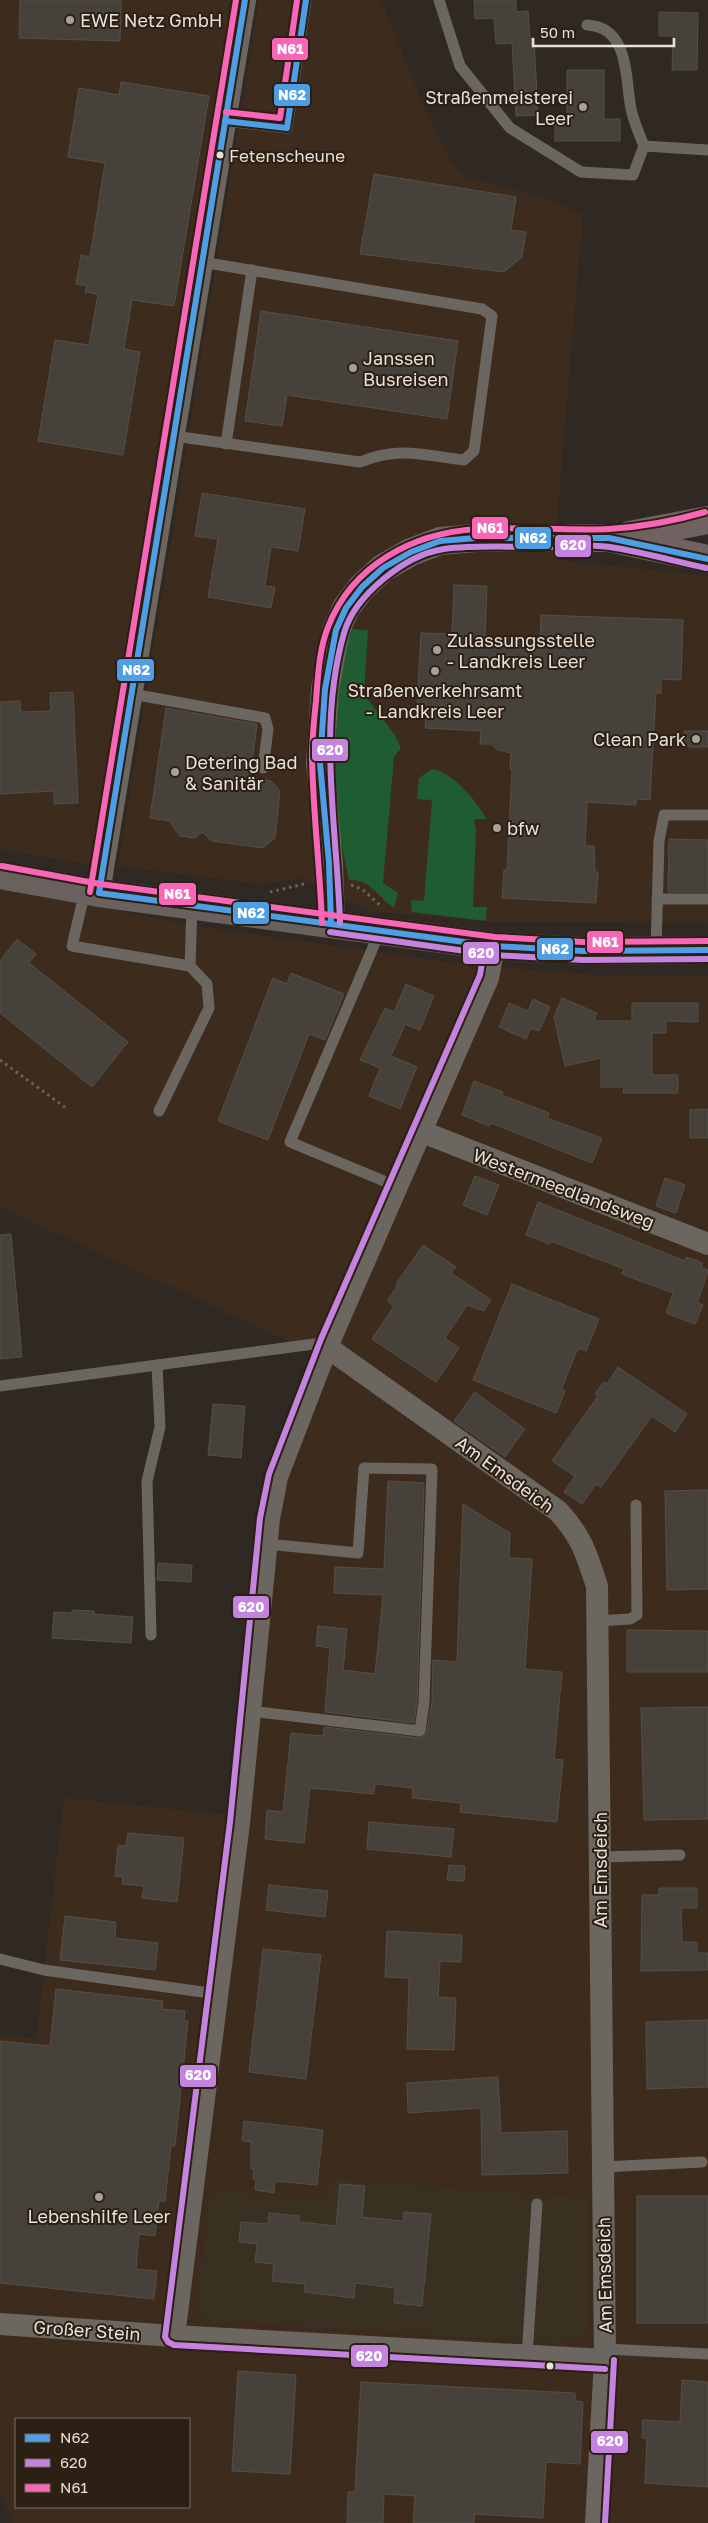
<svg xmlns="http://www.w3.org/2000/svg" width="708" height="2523" font-family="'Golos Text',sans-serif">
  <style>
    .built { fill: #3d2c1e; fill-rule: evenodd }
    .education { fill: #3a3022 }
    .green { fill: #205c31 }
    .building { fill: #47413c; stroke: #554f49 }
    .lines { fill: none; stroke-linecap: round; stroke-linejoin: round }
    .path { stroke: #6a645f; stroke-width: 3; stroke-dasharray: 2.5 4; stroke-linecap: butt }
    .service { stroke: #6c6661; stroke-width: 11 }
    .minor { stroke: #6c6661; stroke-width: 22 }
    .secondary { stroke: #69615e; stroke-width: 28 }
    .trunk { stroke: #6f6260; stroke-width: 28 }
    .bus-1-casing { stroke: #2c1f13; stroke-width: 10 }
    .bus-2-casing { stroke: #2c1f13; stroke-width: 10 }
    .bus-3-casing { stroke: #2c1f13; stroke-width: 10 }
    .bus-1 { stroke: #4d9ee5; stroke-width: 6 }
    .bus-2 { stroke: #c483df; stroke-width: 6 }
    .bus-3 { stroke: #fa66b7; stroke-width: 6 }
    .poi-dot { fill: #a8a099; stroke: #2c1f13; stroke-width: 2 }
    .bus-dot { fill: #e9e0d9; stroke: #2c1f13; stroke-width: 2 }
    .labels { text-anchor: middle; dominant-baseline: central; stroke-width: 4; stroke-linejoin: round; paint-order: stroke }
    .bus-label { font-size: 17px; fill: #e9e0d9; stroke: #2c1f13; text-anchor: start }
    .poi-label { font-size: 18px; fill: #e9e0d9; stroke: #2c1f13; text-anchor: start }
    .street-label { font-size: 18px; fill: #e9e0d9; stroke: #2c1f13 }
    .line-badge { stroke: #2c1f13; stroke-width: 2 }
    .badge-label { font-size: 14px; text-anchor: middle; font-weight: bold; fill: #fff }
  </style>
  <rect width="100%" height="100%" fill="#302923"/>
  <g class="built">
    <path d="M0 0H236L95 865 0 849Z"/>
    <path d="M259 0H381L430 121 448 157 463 177 542 197 583 214 557 519 556 560 708 576V923L496 922 370 911 299 878 261 884 118 866Z"/>
    <path d="M0 889 204 927 469 965 607 976 708 975V2523H13L0 2496V2034L36 2039 64 1798 231 1815 269 1475 318 1355 0 1207ZM16 2419H189V2507H16Z"/>
  </g>
  <path class="education" d="M330 2179 587 2198 588 2325 580 2337 562 2343 215 2321 202 2314 197 2301 211 2189 327 2202Z"/>
  <g class="green">
    <path d="M348 629 368 630 364 694 394 734 401 748 394 757 383 883 398 893 394 908C378 897 371 879 349 880L338 827 334 791 333 686Z"/>
    <path d="M432 769C457 775 473 798 487 819H474L476 831 473 907H487L486 921 412 912 411 900 424 901 432 800 417 799 419 778Z"/>
  </g>
  <g class="building">
    <path d="M20 0H121L120 41 19 38Z"/>
    <path d="M474 0H516V12L528 11 530 38H534L538 115 516 116 512 43 496 44 494 18 475 19Z"/>
    <path d="M659 12 698 13 697 70H672L673 36H659Z"/>
    <path d="M567 70H604V119H620V141H555V119H567Z"/>
    <path d="M121 82 209 96 174 306 132 300 124 349 140 352 123 455 38 441 55 340 89 345 98 294 85 292 87 286 76 284 81 255 90 257 105 163 68 157 79 88 119 95Z"/>
    <path d="M374 174 516 197 511 230 526 232 522 257 504 272 360 254Z"/>
    <path d="M261 311 458 341 447 419 287 395 282 426 245 421Z"/>
    <path d="M202 493 305 509 298 551 271 547 265 586 275 587 271 608 208 597 218 539 195 536Z"/>
    <path d="M454 585 487 586 485 636 540 639 541 615 683 620 681 680 661 679V693H656L650 800 636 799V805L587 802 585 846H594L595 872H598L596 903 502 898 504 870H507L512 770 510 769 511 753 498 750 491 744H480L481 731 425 728 427 705 417 704 421 633 452 634Z"/>
    <path d="M73 692 78 803 54 804V791L0 794V702L20 701 21 712 51 711 50 693Z"/>
    <path d="M166 708 257 724 250 777 271 781 280 791 275 838 263 848 212 841 202 832 195 838 180 836 169 821 150 818Z"/>
    <path d="M684 731H708V747H685Z"/>
    <path d="M669 839 708 840V892H668Z"/>
    <path d="M17 939 36 954 29 963 128 1042 92 1087 0 1013V961Z"/>
    <path d="M291 973 344 994 325 1040 309 1034 268 1140 218 1121 273 978 287 984Z"/>
    <path d="M406 984 434 996 420 1030 405 1024 391 1056 417 1067 400 1109 369 1096 380 1068 360 1060 385 1008 394 1012Z"/>
    <path d="M562 998 597 1013 594 1021H632V1003H698V1022L666 1021V1033H652V1075H678V1093H623L624 1087H601V1058L565 1066 554 1017Z"/>
    <path d="M533 999 550 1007 539 1031 531 1028 526 1039 499 1027 509 1003 528 1011Z"/>
    <path d="M474 1081 503 1092 502 1095 549 1113 547 1118 602 1138 592 1163 491 1123 489 1126 462 1115Z"/>
    <path d="M708 1109V1138H690V1110Z"/>
    <path d="M475 1176 499 1185 487 1215 463 1205Z"/>
    <path d="M665 1178 685 1185 676 1213 656 1206Z"/>
    <path d="M538 1202 685 1261 686 1257 703 1263 701 1267 708 1270V1272L697 1303 703 1305 695 1324 666 1313 673 1293 622 1274 624 1269 551 1241 550 1244 526 1235Z"/>
    <path d="M11 1234 22 1357 0 1359V1235Z"/>
    <path d="M423 1245 456 1267 451 1273 491 1300 484 1311 467 1305 445 1338 459 1348 436 1382 372 1339 394 1306 387 1301 398 1285 396 1284Z"/>
    <path d="M512 1284 599 1319 586 1351 578 1348 561 1390 565 1391 556 1413 473 1380Z"/>
    <path d="M618 1367 687 1414 675 1432 652 1416 601 1487 596 1484 582 1504 564 1492 575 1476 552 1461 598 1396 595 1394 604 1382 607 1384Z"/>
    <path d="M475 1392 525 1429 505 1457 454 1421Z"/>
    <path d="M213 1404 245 1406 241 1458 208 1455Z"/>
    <path d="M388 1481 424 1483 417 1701 414 1723 325 1712 330 1648 316 1646 318 1626 347 1629 343 1670 375 1674 383 1595 334 1593 335 1567 384 1569Z"/>
    <path d="M708 1490V1589L667 1590 665 1491Z"/>
    <path d="M463 1504 510 1533 509 1558 532 1559 525 1669 562 1672 554 1759 563 1760 557 1822 460 1812 461 1803 412 1798 413 1788 375 1784 374 1794 310 1788 304 1843 265 1839 267 1810 283 1812 291 1733 323 1736 324 1727 419 1738 426 1735 432 1702 433 1660 457 1662Z"/>
    <path d="M158 1563 192 1565 191 1582 157 1580Z"/>
    <path d="M72 1610 94 1611V1614L133 1617 131 1643 52 1638 54 1612 72 1613Z"/>
    <path d="M627 1630 708 1631V1672H627Z"/>
    <path d="M708 1707V1819L644 1820 641 1708Z"/>
    <path d="M369 1822 454 1829 451 1857 367 1849Z"/>
    <path d="M128 1833 184 1838 177 1902 142 1898 144 1886 122 1884 123 1877 115 1876 118 1845 126 1846Z"/>
    <path d="M449 1865 465 1866 464 1881 447 1880Z"/>
    <path d="M269 1885 328 1891 325 1917 266 1910Z"/>
    <path d="M659 1888H697V1908H681L682 1942H697V1953H708V1970L641 1971 642 1895H659Z"/>
    <path d="M65 1916 116 1922 115 1938 158 1943 155 1970 60 1960Z"/>
    <path d="M387 1931 462 1935 461 1962 440 1961 438 1997 456 1998 454 2050 407 2049 409 1978 385 1977Z"/>
    <path d="M263 1949 321 1955 306 2079 249 2072Z"/>
    <path d="M56 1989 163 2001 162 2009 185 2011 184 2021H188L175 2146H171L165 2201H159L155 2236 139 2234 136 2269 157 2271 154 2299 0 2283V2041L50 2046Z"/>
    <path d="M708 2020V2087L647 2089 646 2022Z"/>
    <path d="M498 2077 501 2133 567 2131 568 2173 482 2175 481 2108 408 2113 407 2083Z"/>
    <path d="M244 2121 323 2130 317 2185 275 2181 274 2193 255 2190 256 2179H253L254 2169H251V2142L242 2141Z"/>
    <path d="M340 2184 365 2186 362 2217 403 2221 404 2212 431 2214 422 2306 394 2303 395 2288 355 2283 354 2298 304 2292 305 2284 272 2281 274 2264 255 2262 257 2244 239 2242 241 2222 268 2224 269 2213 299 2216V2222L336 2226Z"/>
    <rect x="637" y="2196" width="71" height="127"/>
    <path d="M238 2371 296 2375 290 2474 232 2471Z"/>
    <path d="M682 2380 708 2382V2487L645 2483 647 2439 642 2438 643 2420 680 2422Z"/>
    <path d="M361 2382 575 2393V2401L583 2402 580 2464 546 2462 543 2518 475 2514 474 2523H413L415 2496 384 2494 383 2523H347L348 2492H355Z"/>
  </g>
  <g class="lines">
    <g class="path">
      <path d="M351 885 362 889 382 907"/>
      <path d="M270 892 308 883"/>
      <path d="M0 1060 66 1108"/>
    </g>
    <g class="service">
      <path d="M439 0 460 66 510 128 581 172 633 175 644 146 708 150"/>
      <path d="M587 25C630 27 625 79 631 109 634 122 639 134 644 146"/>
      <path d="M225 121 287 128 306 0"/>
      <path d="M174 436 360 462C399 446 423 455 464 460L474 451 492 316 482 309 202 262"/>
      <path d="M226 444 252 270"/>
      <path d="M132 694 265 718 268 729 263 768"/>
      <path d="M85 891 72 946 190 966 192 906"/>
      <path d="M657 899H708"/>
      <path d="M380 931 290 1142 396 1186"/>
      <path d="M656 950 659 841 664 815H708"/>
      <path d="M159 1111 209 1008 207 984 190 966"/>
      <path d="M0 1386 329 1342"/>
      <path d="M597 1621 630 1619 637 1615 636 1505"/>
      <path d="M151 1635 147 1481 160 1427 157 1365"/>
      <path d="M250 1711 420 1731 424 1702 432 1469 364 1468 358 1553 267 1544"/>
      <path d="M600 1857 680 1855"/>
      <path d="M0 1959 44 1970 217 1994"/>
      <path d="M603 2167 702 2162"/>
      <path d="M605 2349 708 2354"/>
      <path d="M527 2356 537 2204"/>
    </g>
    <g class="minor">
      <path d="M99 893 245 0"/>
      <path d="M494 946 488 978 329 1342 277 1477 269 1519 239 1823 174 2336 605 2360"/>
      <path d="M420 1131 708 1244"/>
      <path d="M327 1347 558 1511C582 1537 586 1553 597 1586L605 2360 596 2523"/>
      <path d="M0 2324 174 2336"/>
    </g>
    <path class="secondary" d="M0 875 99 893 494 946 583 951 708 950"/>
    <g class="trunk">
      <path d="M629 535 708 520"/>
      <path d="M331 923 329 863 320 763 325 689 336 630 346 608 362 587 383 568 411 552 440 541 476 538H609L708 559"/>
    </g>
    <g class="bus-1-casing">
      <g id="bus-1">
        <path d="M225 121 287 128 306 0"/>
        <path d="M99 893 245 0"/>
        <path d="M99 893 494 946 583 951 708 950"/>
        <path d="M331 923 329 863 320 763 325 689 336 630 346 608 362 587 383 568 411 552 440 541 476 538H609L708 559"/>
      </g>
    </g>
    <g class="bus-2-casing">
      <g id="bus-2">
        <path d="M340 923C337 827 317 728 344 633 355 595 405 555 444 549 475 545 507 547 538 547 561 547 587 543 610 547 642 552 674 561 706 568"/>
        <path d="M330 932 494 955 583 960 708 959"/>
        <path d="M485 944 480 975 321 1339 269 1474 260 1518 230 1822 165 2337 168 2342 174 2345 605 2369"/>
        <path d="M605 2523 614 2360"/>
      </g>
    </g>
    <g class="bus-3-casing">
      <g id="bus-3">
        <path d="M226 112 280 118 297 0"/>
        <path d="M2 866 100 884 495 937 583 942 708 941"/>
        <path d="M90 892 236 0"/>
        <path d="M322 923C320 868 313 813 312 757 312 739 314 720 316 701 318 676 319 650 328 627 352 565 413 533 477 529 521 526 565 531 609 529 642 527 674 521 705 512"/>
      </g>
    </g>
    <use href="#bus-1" class="bus-1"/>
    <use href="#bus-2" class="bus-2"/>
    <use href="#bus-3" class="bus-3"/>
  </g>
  <g class="poi-dot">
    <circle cx="70" cy="20" r="5"/>
    <circle cx="583" cy="107" r="5"/>
    <circle cx="353" cy="368" r="5"/>
    <circle cx="437" cy="650" r="5"/>
    <circle cx="435" cy="671" r="5"/>
    <circle cx="696" cy="739" r="5"/>
    <circle cx="175" cy="772" r="5"/>
    <circle cx="497" cy="828" r="5"/>
    <circle cx="99" cy="2197" r="5"/>
  </g>
  <g class="bus-dot">
    <circle cx="220" cy="155" r="4.5"/>
    <circle cx="550" cy="2366" r="4.5"/>
  </g>
  <g class="labels">
    <g class="bus-label">
      <text x="229" y="155">Fetenscheune</text>
    </g>
    <g class="poi-label">
      <text x="80" y="20">EWE Netz GmbH</text>
      <text x="573" y="97" text-anchor="end">Straßenmeisterei<tspan x="573" dy="21">Leer</tspan></text>
      <text x="363" y="358">Janssen<tspan x="363" dy="21">Busreisen</tspan></text>
      <text x="447" y="640">Zulassungsstelle<tspan x="447" dy="21">- Landkreis Leer</tspan></text>
      <text x="435" y="690" text-anchor="middle">Straßenverkehrsamt<tspan x="435" dy="21">- Landkreis Leer</tspan></text>
      <text x="686" y="739" text-anchor="end">Clean Park</text>
      <text x="185" y="762">Detering Bad<tspan x="185" dy="21">&amp; Sanitär</tspan></text>
      <text x="507" y="828">bfw</text>
      <text x="99" y="2216" text-anchor="middle">Lebenshilfe Leer</text>
    </g>
    <g class="street-label">
      <text transform="translate(564 1188) rotate(21)">Westermeedlandsweg</text>
      <text transform="translate(505 1474) rotate(36)">Am Emsdeich</text>
      <text transform="translate(600 1870) rotate(-90)">Am Emsdeich</text>
      <text transform="translate(604 2275) rotate(-91)">Am Emsdeich</text>
      <text transform="translate(87 2330) rotate(4)">Großer Stein</text>
    </g>
  </g>
  <g class="line-badge">
    <rect x="271" y="37" width="38" height="24" rx="5" fill="#fa66b7"/>
    <rect x="273" y="83" width="38" height="24" rx="5" fill="#4d9ee5"/>
    <rect x="471" y="516" width="38" height="24" rx="5" fill="#fa66b7"/>
    <rect x="514" y="526" width="38" height="24" rx="5" fill="#4d9ee5"/>
    <rect x="554" y="534" width="38" height="24" rx="5" fill="#c483df"/>
    <rect x="116" y="658" width="39" height="24" rx="5" fill="#4d9ee5"/>
    <rect x="311" y="738" width="38" height="24" rx="5" fill="#c483df"/>
    <rect x="158" y="882" width="39" height="24" rx="5" fill="#fa66b7"/>
    <rect x="232" y="901" width="38" height="24" rx="5" fill="#4d9ee5"/>
    <rect x="586" y="930" width="38" height="24" rx="5" fill="#fa66b7"/>
    <rect x="536" y="937" width="38" height="24" rx="5" fill="#4d9ee5"/>
    <rect x="462" y="941" width="38" height="24" rx="5" fill="#c483df"/>
    <rect x="232" y="1595" width="38" height="24" rx="5" fill="#c483df"/>
    <rect x="179" y="2064" width="38" height="24" rx="5" fill="#c483df"/>
    <rect x="350" y="2344" width="39" height="24" rx="5" fill="#c483df"/>
    <rect x="590" y="2430" width="39" height="24" rx="5" fill="#c483df"/>
  </g>
  <g class="badge-label">
    <text x="290" y="54">N61</text>
    <text x="292" y="100">N62</text>
    <text x="490" y="533">N61</text>
    <text x="533" y="543">N62</text>
    <text x="573" y="550">620</text>
    <text x="136" y="675">N62</text>
    <text x="330" y="755">620</text>
    <text x="177" y="899">N61</text>
    <text x="251" y="918">N62</text>
    <text x="605" y="947">N61</text>
    <text x="555" y="954">N62</text>
    <text x="481" y="958">620</text>
    <text x="251" y="1612">620</text>
    <text x="198" y="2080">620</text>
    <text x="369" y="2361">620</text>
    <text x="610" y="2446">620</text>
  </g>
  <rect x="15" y="2418" width="175" height="90" fill="#2c1f13" stroke="#786c62"/>
  <rect x="25" y="2434" width="25" height="8" fill="#4d9ee5" stroke="#786c62"/>
  <text x="60" y="2443" font-size="15" fill="#e9e0d9">N62</text>
  <rect x="25" y="2459" width="25" height="8" fill="#c483df" stroke="#786c62"/>
  <text x="60" y="2468" font-size="15" fill="#e9e0d9">620</text>
  <rect x="25" y="2484" width="25" height="8" fill="#fa66b7" stroke="#786c62"/>
  <text x="60" y="2493" font-size="15" fill="#e9e0d9">N61</text>
  <path d="M533 38v8h141v-8" fill="none" stroke="#e9e0d9" stroke-width="2.5"/>
  <text x="540" y="38" font-size="15" fill="#e9e0d9" stroke="#2c1f13" stroke-width="4" paint-order="stroke">50 m</text>
</svg>
